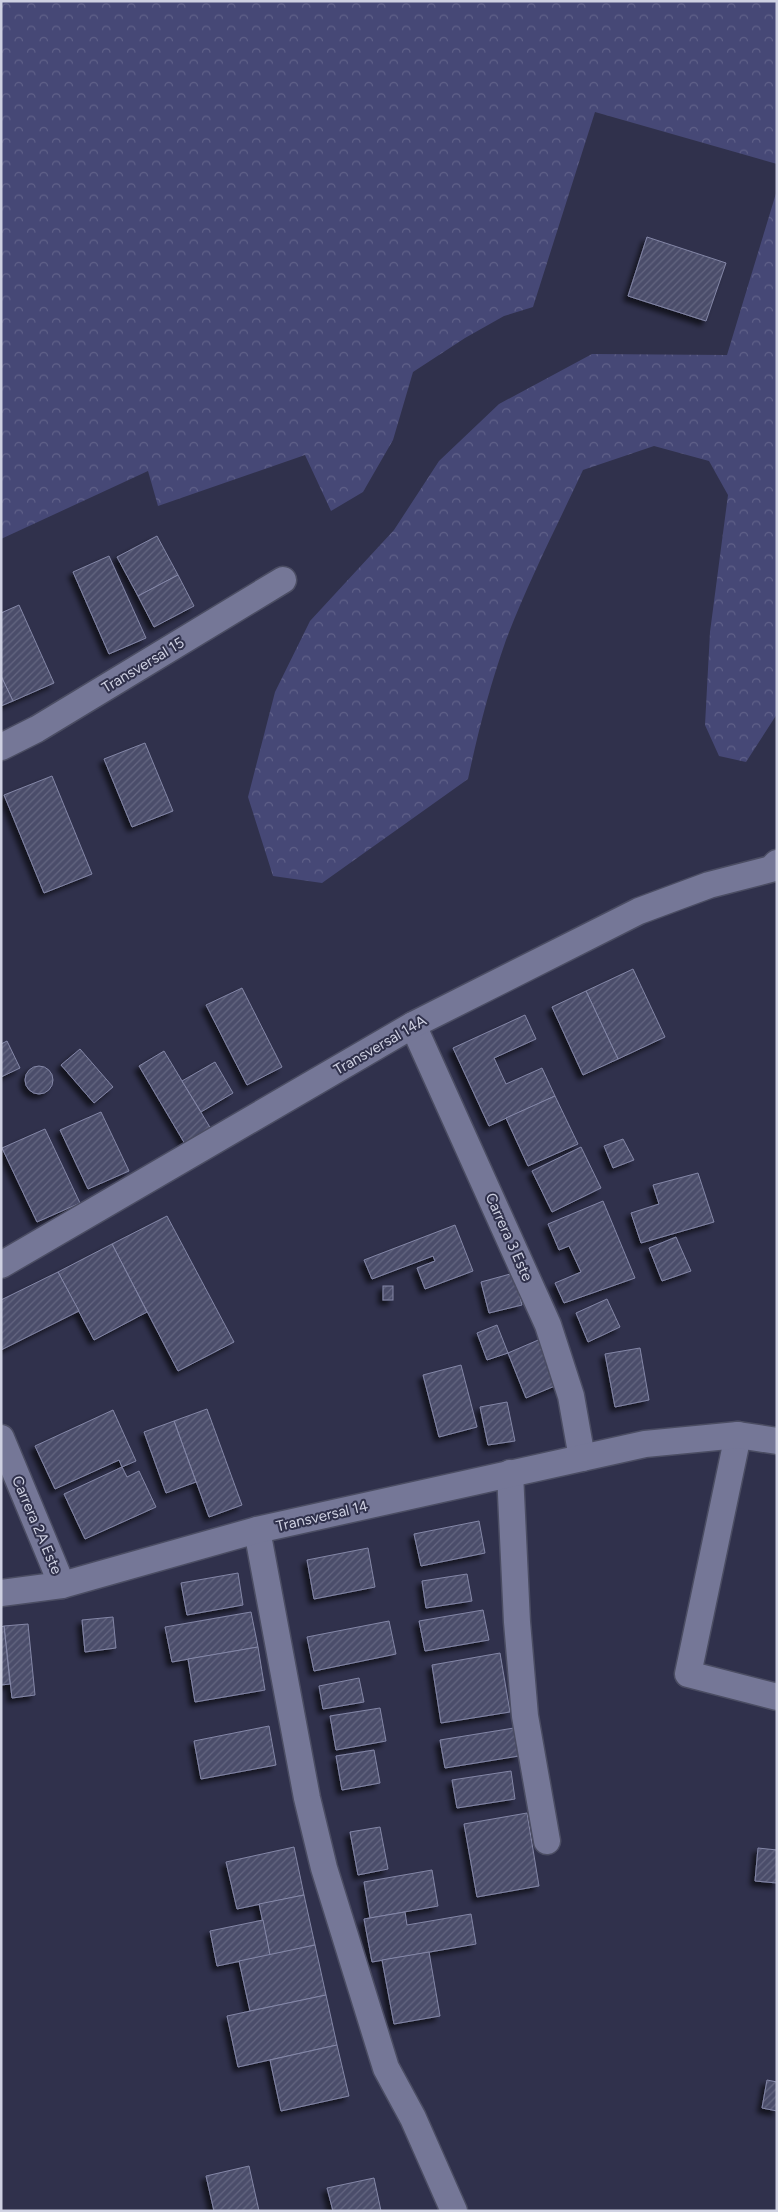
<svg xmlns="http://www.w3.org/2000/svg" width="778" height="2212" font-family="Figtree,sans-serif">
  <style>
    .forest { fill: url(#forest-crowns) }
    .building { fill: url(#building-hatch); stroke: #8487a7; filter: url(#shadow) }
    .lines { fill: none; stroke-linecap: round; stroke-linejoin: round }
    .minor-casing { stroke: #4b4d63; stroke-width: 29 }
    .minor { stroke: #757797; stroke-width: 26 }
    .labels { text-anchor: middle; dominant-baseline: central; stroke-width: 4; stroke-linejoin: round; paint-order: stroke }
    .street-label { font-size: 15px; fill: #cfd1e2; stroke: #30314c }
  </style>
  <defs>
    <pattern id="forest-crowns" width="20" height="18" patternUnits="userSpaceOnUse" patternTransform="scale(1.25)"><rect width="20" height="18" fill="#464876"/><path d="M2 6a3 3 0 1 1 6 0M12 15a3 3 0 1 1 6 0" fill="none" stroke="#606189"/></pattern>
    <pattern id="building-hatch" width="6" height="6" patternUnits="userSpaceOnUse" patternTransform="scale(1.25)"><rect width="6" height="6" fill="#4b4d6b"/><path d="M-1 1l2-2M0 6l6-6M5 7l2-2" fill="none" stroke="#646680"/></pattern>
    <filter id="shadow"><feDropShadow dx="-4.5" dy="4.5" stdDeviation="2.5" flood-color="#0009"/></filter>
  </defs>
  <rect width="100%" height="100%" fill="#30314c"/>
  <g class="forest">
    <path d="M1 1H777V164L595 112 533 307 504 316 465 338 413 372 393 440 363 492 331 511 305 455 158 506 148 471 1 539Z"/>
    <path d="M777 190V714L746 762 719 756 705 725 710 632 728 495 709 461 654 446 583 470C557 526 528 582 506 640 490 685 478 732 468 779L322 883 273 876 248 797 275 692 310 621 394 530 439 461 499 404 592 354 727 355Z"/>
  </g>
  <g class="building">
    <path d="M647 237 726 263 706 321 628 296Z"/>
    <path d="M157 536 178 575 138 596 117 557Z"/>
    <path d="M109 556 146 638 109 654 73 572Z"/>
    <path d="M178 575 194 606 154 627 138 596Z"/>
    <path d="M19 605 54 683 13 701 1 676V613Z"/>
    <path d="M1 676 13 701 1 706Z"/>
    <path d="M145 743 173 811 132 827 104 759Z"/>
    <path d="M52 776 92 874 44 893 4 795Z"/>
    <path d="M633 969 665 1037 618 1059 586 991Z"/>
    <path d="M242 988 282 1067 247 1085 206 1005Z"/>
    <path d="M586 991 618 1059 583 1075 552 1007Z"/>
    <path d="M525 1015 536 1039 494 1058 506 1084 542 1068 555 1096 489 1126 453 1048Z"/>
    <path d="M7 1041 20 1068 1 1077V1044Z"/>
    <path d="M80 1049 113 1087 94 1103 61 1065Z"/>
    <path d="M164 1051 211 1129 185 1144 139 1066Z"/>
    <path d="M215 1062 233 1093 201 1112 182 1081Z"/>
    <circle cx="39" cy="1080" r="14"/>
    <path d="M555 1096 578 1144 528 1166 506 1118Z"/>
    <path d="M101 1112 129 1171 88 1189 60 1130Z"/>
    <path d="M45 1129 80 1203 37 1222 2 1148Z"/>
    <path d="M623 1139 634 1160 613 1168 604 1146Z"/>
    <path d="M581 1147 601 1188 552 1212 532 1171Z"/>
    <path d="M698 1173 714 1222 641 1243 631 1213 659 1204 653 1185Z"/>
    <path d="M603 1201 635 1278 564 1303 555 1283 581 1272 569 1246 559 1250 548 1224Z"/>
    <path d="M167 1216 234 1342 178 1371 112 1244Z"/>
    <path d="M455 1225 473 1271 425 1289 417 1268 435 1261 433 1256 372 1279 364 1260Z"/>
    <path d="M676 1237 691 1271 662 1281 649 1248Z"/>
    <path d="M112 1244 147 1312 94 1340 58 1272Z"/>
    <path d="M58 1272 79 1311 1 1350V1300Z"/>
    <path d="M514 1273 522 1305 489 1313 481 1282Z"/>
    <rect x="383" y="1286" width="10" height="14"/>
    <path d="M607 1299 620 1327 588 1342 576 1313Z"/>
    <path d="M497 1325 508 1353 487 1360 477 1333Z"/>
    <path d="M543 1338 562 1383 526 1398 508 1353Z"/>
    <path d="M640 1348 649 1400 615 1407 605 1354Z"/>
    <path d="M461 1365 477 1427 439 1437 423 1375Z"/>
    <path d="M507 1402 515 1441 488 1445 480 1407Z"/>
    <path d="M207 1409 242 1505 209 1517 174 1421Z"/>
    <path d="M113 1410 136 1461 122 1467 119 1460 55 1489 35 1446Z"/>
    <path d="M174 1421 196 1482 166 1493 144 1432Z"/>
    <path d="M122 1467 127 1477 139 1471 156 1507 85 1539 64 1494Z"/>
    <path d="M479 1521 485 1553 421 1566 414 1534Z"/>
    <path d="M368 1548 375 1587 314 1599 307 1560Z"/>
    <path d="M238 1573 243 1605 187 1615 181 1583Z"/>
    <path d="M467 1574 472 1601 426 1608 422 1581Z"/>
    <path d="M483 1610 489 1640 425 1651 419 1621Z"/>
    <path d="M251 1612 258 1647 172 1662 165 1627Z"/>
    <path d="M113 1617 116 1648 85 1652 82 1620Z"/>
    <path d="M389 1621 396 1654 314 1671 307 1637Z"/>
    <path d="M28 1624 35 1695 12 1698 4 1626Z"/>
    <path d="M4 1626 10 1684 1 1685V1627Z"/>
    <path d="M258 1647 265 1690 195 1702 188 1659Z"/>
    <path d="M500 1653 510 1712 441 1723 432 1665Z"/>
    <path d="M359 1678 364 1702 323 1709 319 1686Z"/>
    <path d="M380 1708 386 1741 336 1750 330 1716Z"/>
    <path d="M269 1726 276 1765 201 1779 194 1741Z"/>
    <path d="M514 1728 519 1756 445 1768 440 1740Z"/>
    <path d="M374 1750 380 1783 342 1790 336 1756Z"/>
    <path d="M511 1771 515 1799 457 1808 452 1780Z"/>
    <path d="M527 1813 539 1886 477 1897 464 1824Z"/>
    <path d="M380 1827 388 1869 358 1875 350 1832Z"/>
    <path d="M294 1847 304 1895 237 1909 226 1862Z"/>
    <path d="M758 1848 777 1850V1883L755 1881Z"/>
    <path d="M432 1870 438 1906 370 1918 364 1882Z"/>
    <path d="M304 1895 315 1945 270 1955 259 1904Z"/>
    <path d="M405 1912 407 1925 471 1914 476 1944 372 1962 364 1919Z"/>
    <path d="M263 1920 270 1955 217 1966 210 1931Z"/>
    <path d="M315 1945 326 1995 250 2011 239 1961Z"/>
    <path d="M429 1952 440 2016 394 2024 382 1960Z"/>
    <path d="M326 1995 337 2045 238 2067 227 2016Z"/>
    <path d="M337 2045 349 2096 281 2111 270 2060Z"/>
    <path d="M767 2080 777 2082V2111L762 2108Z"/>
    <path d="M249 2166 259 2211H214L206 2176Z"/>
    <path d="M374 2178 381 2211H333L327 2188Z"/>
  </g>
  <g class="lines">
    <g class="minor-casing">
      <g id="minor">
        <path d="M1 747 37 729 283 580"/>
        <path d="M413 1025 548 1325 571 1396 582 1458"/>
        <path d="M1 1265 413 1025 639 911 709 885 771 869 777 863"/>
        <path d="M738 1435 688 1674 777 1697"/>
        <path d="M1 1438 62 1585"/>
        <path d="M510 1473 517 1622 525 1716 547 1841"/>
        <path d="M257 1530 307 1798 324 1868 386 2068 413 2118 454 2211"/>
        <path d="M1 1593 62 1585 257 1530 645 1444 738 1435 777 1441"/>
      </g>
    </g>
    <use href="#minor" class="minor"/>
  </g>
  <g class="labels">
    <g class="street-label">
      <text transform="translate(143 665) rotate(-31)">Transversal 15</text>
      <text transform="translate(380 1045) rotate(-30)">Transversal 14A</text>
      <text transform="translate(509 1237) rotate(66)">Carrera 3 Este</text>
      <text transform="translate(322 1516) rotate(-13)">Transversal 14</text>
      <text transform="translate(37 1525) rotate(67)">Carrera 2A Este</text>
    </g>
  </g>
  <rect width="778" height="2212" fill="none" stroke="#cfd1e2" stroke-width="5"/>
</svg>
